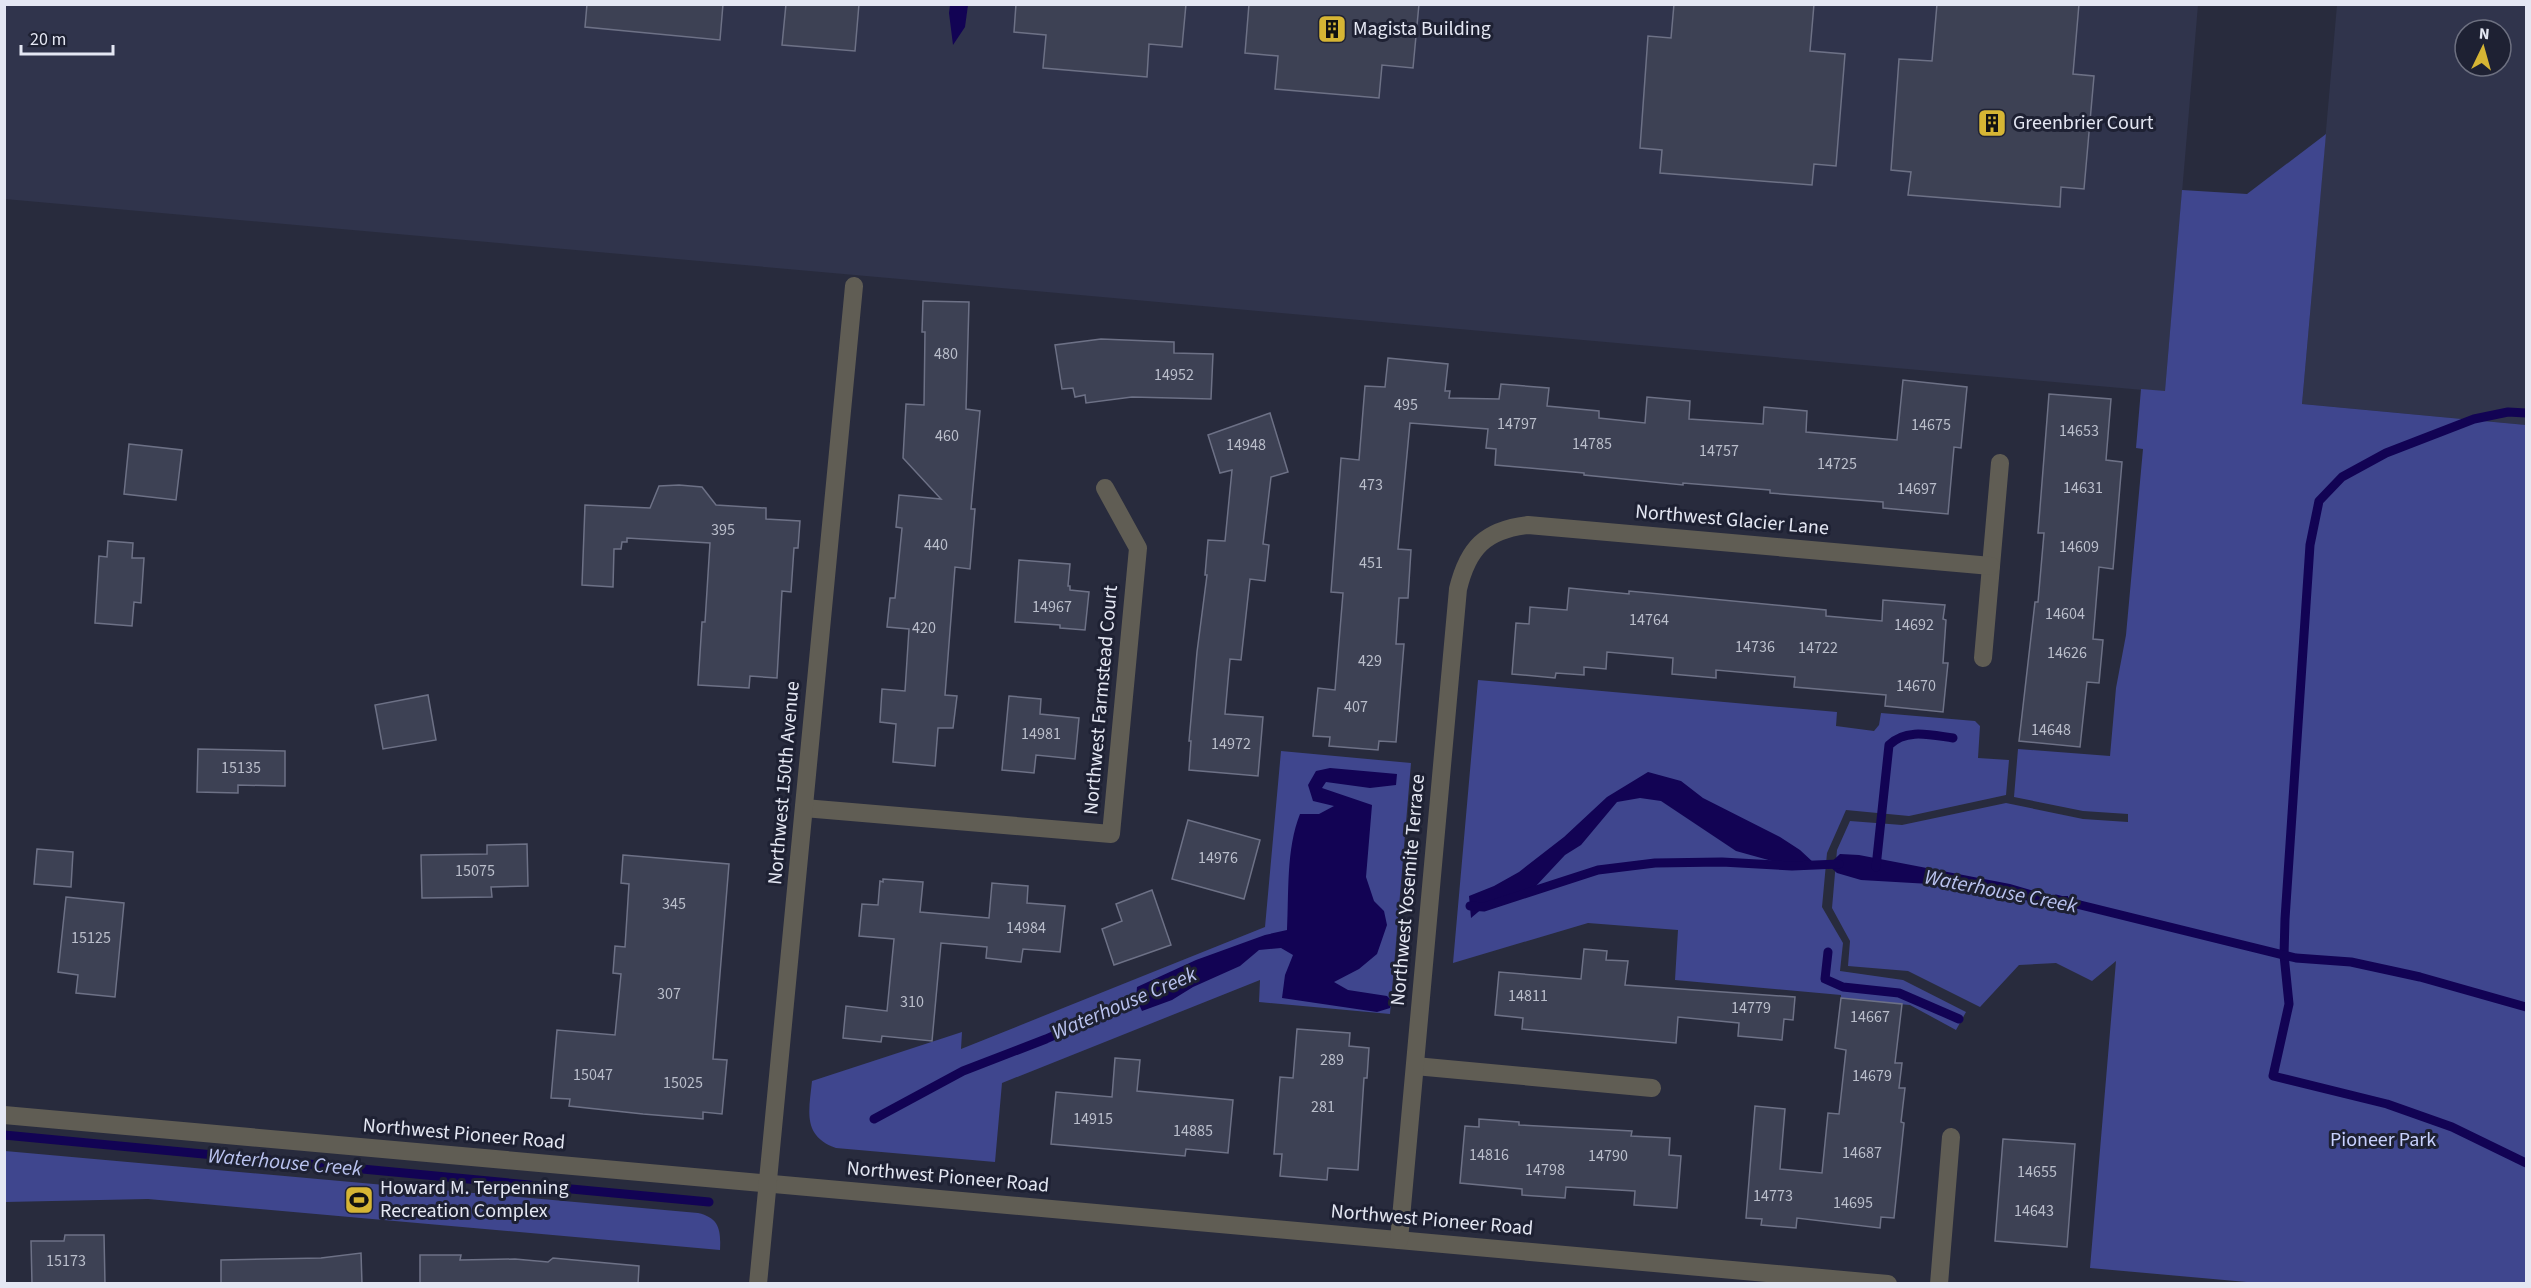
<svg xmlns="http://www.w3.org/2000/svg" width="2531" height="1288" font-family="'Source Sans 3',sans-serif">
  <style>
    .built { fill: #30344c; fill-rule: evenodd }
    .green { fill: #3f468e }
    .water { fill: #120354 }
    .lines { fill: none; stroke-linecap: round; stroke-linejoin: round }
    .stream { stroke: #120354; stroke-width: 9 }
    .building { fill: #3d4154; stroke: #6d7186; stroke-width: 1.5 }
    .minor { stroke: #605d54; stroke-width: 18 }
    .labels { text-anchor: middle; dominant-baseline: central; stroke-width: 6; stroke-linejoin: round; paint-order: stroke }
    .number-label { font-size: 16px; fill: #babecb }
    .poi-label { font-size: 20px; fill: #e4e7f3; stroke: #1e2133; text-anchor: start }
    .street-label { font-size: 20px; fill: #e4e7f3; stroke: #1e2133 }
    .park-label { font-size: 20px; fill: #c8d1fe; stroke: #1e2133 }
    .water-label { font-size: 21px; font-style: italic; fill: #bac3f0; stroke: #1e2133 }
  </style>
  <rect width="100%" height="100%" fill="#282b3d"/>
  <g class="built">
    <path d="M4 5H2198L2165 392 5 199Z"/>
    <path d="M2337 5H2526V425L2302 404ZM2465 30H2501V66H2465Z"/>
  </g>
  <g class="green">
    <path d="M2326 134 2302 404 2526 425V1283L2269 1284 2090 1268 2116 961 2092 981 2056 963 2019 965 1980 1007 1908 971 1848 966 1850 941 1832 908 1837 850 1850 821 1902 825 2006 803 2083 819 2128 822V814L2083 811 2014 797 2018 749 2110 756 2116 688 2126 635 2143 449 2136 448 2141 389 2165 391 2182 190 2247 194Z"/>
    <path d="M1478 680 1837 712 1836 726 1874 731 1879 725 1881 713 1975 721 1980 726 1978 758 2009 760 2006 795 1909 816 1846 810 1827 853 1822 907 1843 943 1840 971 1903 980 1966 1012 1956 1030 1910 1005 1841 999V995L1675 980 1678 930 1588 923 1453 963Z"/>
    <path d="M1281 751 1411 763 1390 1014 1259 1002 1260 980 1002 1083 995 1162 836 1148C802 1136 809 1111 812 1081L962 1032 961 1049 1265 927Z"/>
    <path d="M5 1151 698 1213C719 1218 721 1229 720 1250L148 1199 5 1202Z"/>
  </g>
  <g class="water">
    <path d="M950 5H968L965 27 953 45 949 13Z"/>
    <path d="M1330 768 1397 774 1396 785 1370 788 1326 782 1322 788 1372 805 1366 877 1374 901 1384 911 1387 925 1377 954 1359 969 1334 982 1348 990 1387 996 1391 1000 1390 1008 1377 1012 1282 998 1285 975 1293 955 1281 948 1259 950 1240 966 1193 987 1172 1000 1142 1011 1136 998 1137 987 1196 960 1265 935 1287 930C1289 893 1286 849 1300 814H1319L1334 806 1313 801 1308 785 1316 771Z"/>
    <path d="M1648 772 1681 781 1703 798 1780 837 1800 850 1814 863 1805 865 1772 861 1736 851 1661 801 1640 798 1617 802 1581 845 1565 855 1536 886 1484 907 1471 918 1469 896 1494 886 1519 872 1564 837 1607 797Z"/>
    <path d="M1840 854 1859 855 2010 884 2051 896H2068V907L1999 896 1983 889 1962 890 1930 884 1861 880 1837 873 1828 865Z"/>
  </g>
  <g class="lines">
    <g class="stream">
      <path d="M2526 413 2508 412 2474 419 2386 453 2342 477 2319 501 2310 545 2285 919 2284 955 2289 1004 2273 1076 2387 1104 2452 1127 2526 1163"/>
      <path d="M1876 867 1889 745C1906 728 1931 735 1953 738"/>
      <path d="M2056 899 2296 958 2351 962 2420 977 2526 1007"/>
      <path d="M1470 906 1484 907 1598 870 1655 863 1722 862 1792 866 1839 864"/>
      <path d="M1828 952 1825 979 1843 987 1899 993 1959 1019"/>
      <path d="M874 1119 963 1071 1046 1039 1147 994"/>
      <path d="M4 1135 709 1202"/>
    </g>
  </g>
  <g class="building">
    <path d="M587 4H723L720 40 585 27Z"/>
    <path d="M786 4H859L855 51 782 45Z"/>
    <path d="M1016 4H1186L1182 47 1149 44 1147 77 1043 68 1046 35 1014 32Z"/>
    <path d="M1249 4H1419L1413 68 1382 65 1379 98 1275 89 1278 56 1245 53Z"/>
    <path d="M1674 4H1814L1810 51 1845 54 1836 166 1814 164 1812 185 1660 173 1662 150 1640 148 1648 36 1671 38Z"/>
    <path d="M1937 4H2079L2073 74 2094 76 2084 189 2061 187 2060 207 1908 195 1911 172 1891 170 1899 59 1932 61Z"/>
    <path d="M923 301 969 302 966 409 980 411 971 509H975L970 569 955 567 945 695 957 696 953 728H938L935 766 893 762 896 724 880 722 882 689 905 691 909 629 887 627 890 598H895L902 528 896 527 899 495 941 499 903 458 906 404 924 405 925 332H922Z"/>
    <path d="M1101 339 1174 342V353L1213 354 1211 399 1132 397 1086 403 1085 395 1075 397 1073 388 1062 389 1055 345Z"/>
    <path d="M1388 358 1448 364 1445 391H1450L1449 398 1499 399 1501 384 1549 388 1547 406 1599 411V418L1645 423 1647 397 1690 401 1689 419 1763 424 1764 407 1807 411 1806 432 1897 440 1903 380 1967 387 1961 448 1954 447 1948 514 1883 508V502L1770 493V490L1683 483V485L1584 475V473L1495 465 1496 449 1486 448 1488 429 1410 423 1398 549 1411 550 1408 598H1399L1396 644H1404L1396 742 1379 741 1378 750 1329 746 1330 737 1313 736 1318 688 1335 690 1343 593 1331 592 1341 458 1359 460 1365 386 1385 387Z"/>
    <path d="M2049 394 2111 399 2106 460 2122 462 2113 569 2099 567 2093 639 2103 640 2099 683 2087 682 2080 747 2019 741 2035 602H2038L2044 533H2038Z"/>
    <path d="M1270 413 1288 472 1271 477 1263 544 1269 545 1265 581 1250 579 1241 660 1230 659 1225 714 1263 717 1258 776 1189 770 1191 741H1189L1197 652 1207 575H1205L1208 540 1225 541 1232 470 1220 473 1208 435Z"/>
    <path d="M129 444 182 450 176 500 124 494Z"/>
    <path d="M679 485 702 487 716 505 766 508V519L800 521 798 548H794L791 592 782 591 777 678 750 676 749 688 698 685 702 622H705L710 543 627 538V542H622L621 549H614L613 587 582 585 585 505 650 508 659 486Z"/>
    <path d="M108 541 133 543 132 558H144L141 603 134 602 132 626 95 623 99 556 107 557Z"/>
    <path d="M1019 560 1070 564 1068 586H1070V590L1089 592 1085 630 1060 628V625L1015 622Z"/>
    <path d="M1569 588 1629 594V591L1826 610V616L1882 621 1883 600 1945 605 1943 619 1946 620 1943 663H1948L1943 712 1885 706 1886 695 1794 687 1795 677 1716 670V678L1672 674 1673 658 1607 652 1606 669 1584 667V675L1556 673 1555 678 1512 674 1516 623 1529 624 1530 607 1567 610Z"/>
    <path d="M428 695 436 740 383 749 375 705Z"/>
    <path d="M1009 696 1041 699 1040 714 1079 718 1075 759 1036 755 1034 773 1002 770Z"/>
    <path d="M198 749 285 751V786L238 785V793L197 792Z"/>
    <path d="M1188 820 1260 840 1244 899 1172 879Z"/>
    <path d="M527 844 528 886 491 887 492 897 422 898 421 855 487 854V845Z"/>
    <path d="M37 849 73 852 71 887 34 884Z"/>
    <path d="M623 855 729 864 713 1059 727 1060 722 1114 703 1112V1119L643 1114 569 1106 570 1099 551 1098 557 1030 615 1035 621 974 613 973 615 946 625 947 629 884 621 883Z"/>
    <path d="M883 879 923 882 920 912 989 918 992 883 1028 886 1027 903 1065 906 1060 952 1023 949 1021 962 986 958 987 947 941 943 932 1041 882 1036 881 1042 843 1038 846 1006 887 1011 894 939 859 936 862 904 878 905 880 881 883 882Z"/>
    <path d="M1152 890 1171 945 1114 965 1102 929 1122 921 1116 904Z"/>
    <path d="M66 897 124 903 115 997 76 993 78 975 58 972Z"/>
    <path d="M1584 949 1607 951 1606 960 1628 961 1625 985 1795 997 1793 1020 1784 1019 1782 1040 1738 1036 1739 1023 1678 1017 1676 1043 1522 1029 1523 1018 1495 1015 1499 972 1581 979Z"/>
    <path d="M1841 998 1902 1004 1895 1063H1902L1899 1088H1905L1901 1122 1904 1123 1894 1218 1881 1217 1880 1228 1797 1218 1796 1228 1761 1225 1762 1219 1746 1218 1755 1106 1785 1109 1780 1169 1822 1173 1828 1113 1839 1114 1846 1050 1835 1048Z"/>
    <path d="M1297 1029 1350 1033 1349 1046 1369 1048 1367 1078H1364L1358 1170 1328 1168 1327 1180 1280 1176 1282 1154H1274L1280 1077 1293 1078Z"/>
    <path d="M1115 1058 1140 1060 1137 1091 1233 1100 1228 1153 1186 1149 1185 1156 1051 1144 1056 1092 1112 1097Z"/>
    <path d="M1479 1119 1519 1122V1125L1632 1131 1631 1136 1670 1138 1669 1155 1681 1156 1677 1208 1634 1205 1635 1191 1566 1187 1565 1198 1522 1195V1189L1460 1183 1465 1126 1479 1127Z"/>
    <path d="M2003 1139 2075 1144 2067 1247 1995 1241Z"/>
    <path d="M65 1235H104L105 1284H32L31 1241H64Z"/>
    <path d="M361 1253 362 1284H221V1260L321 1258Z"/>
    <path d="M420 1255H461L460 1260 515 1259 548 1262 553 1258 639 1266 638 1284H420Z"/>
  </g>
  <g class="lines">
    <g class="minor">
      <path d="M1983 658 2000 463"/>
      <path d="M804 808 1111 834 1138 548 1105 488"/>
      <path d="M1415 1066 1652 1088"/>
      <path d="M4 1115 1888 1284"/>
      <path d="M1399 1240 1458 589C1468 548 1485 530 1528 525L1991 566"/>
      <path d="M758 1284 854 286"/>
      <path d="M1939 1284 1951 1137"/>
    </g>
  </g>
  <defs>
    <g id="building-square" transform="scale(1.5)"><rect x="-9" y="-9" width="18" height="18" rx="4" fill="#d6b534" stroke="#1e2133"/><path d="M-4-6H4V6H1V3H-1V6H-4ZM-2.5-4.3h1.7v1.8h-1.7ZM.8-4.3h1.7v1.8H.8ZM-2.5-1h1.7V.8h-1.7ZM.8-1h1.7V.8H.8Z" fill="#111"/></g>
    <g id="stadium-square" transform="scale(1.5)"><rect x="-9" y="-9" width="18" height="18" rx="4" fill="#d6b534" stroke="#1e2133"/><path d="M0-5a6.5 5 0 1 0 0 10a6.5 5 0 1 0 0-10ZM-3.5-1.8h7v3.6h-7Z" fill="#111"/></g>
  </defs>
  <g fill-rule="evenodd">
    <use href="#building-square" x="1332" y="29"/>
    <use href="#building-square" x="1992" y="123"/>
    <use href="#stadium-square" x="359" y="1200"/>
  </g>
  <g class="labels">
    <g class="number-label">
      <text x="946" y="354">480</text>
      <text x="1174" y="375">14952</text>
      <text x="1406" y="405">495</text>
      <text x="1517" y="424">14797</text>
      <text x="1931" y="425">14675</text>
      <text x="2079" y="431">14653</text>
      <text x="947" y="436">460</text>
      <text x="1592" y="444">14785</text>
      <text x="1246" y="445">14948</text>
      <text x="1719" y="451">14757</text>
      <text x="1837" y="464">14725</text>
      <text x="1371" y="485">473</text>
      <text x="2083" y="488">14631</text>
      <text x="1917" y="489">14697</text>
      <text x="723" y="530">395</text>
      <text x="936" y="545">440</text>
      <text x="2079" y="547">14609</text>
      <text x="1371" y="563">451</text>
      <text x="1052" y="607">14967</text>
      <text x="2065" y="614">14604</text>
      <text x="1649" y="620">14764</text>
      <text x="1914" y="625">14692</text>
      <text x="924" y="628">420</text>
      <text x="1755" y="647">14736</text>
      <text x="1818" y="648">14722</text>
      <text x="2067" y="653">14626</text>
      <text x="1370" y="661">429</text>
      <text x="1916" y="686">14670</text>
      <text x="1356" y="707">407</text>
      <text x="2051" y="730">14648</text>
      <text x="1041" y="734">14981</text>
      <text x="1231" y="744">14972</text>
      <text x="241" y="768">15135</text>
      <text x="1218" y="858">14976</text>
      <text x="475" y="871">15075</text>
      <text x="674" y="904">345</text>
      <text x="1026" y="928">14984</text>
      <text x="91" y="938">15125</text>
      <text x="669" y="994">307</text>
      <text x="1528" y="996">14811</text>
      <text x="912" y="1002">310</text>
      <text x="1751" y="1008">14779</text>
      <text x="1870" y="1017">14667</text>
      <text x="1332" y="1060">289</text>
      <text x="593" y="1075">15047</text>
      <text x="1872" y="1076">14679</text>
      <text x="683" y="1083">15025</text>
      <text x="1323" y="1107">281</text>
      <text x="1093" y="1119">14915</text>
      <text x="1193" y="1131">14885</text>
      <text x="1862" y="1153">14687</text>
      <text x="1489" y="1155">14816</text>
      <text x="1608" y="1156">14790</text>
      <text x="1545" y="1170">14798</text>
      <text x="2037" y="1172">14655</text>
      <text x="1773" y="1196">14773</text>
      <text x="1853" y="1203">14695</text>
      <text x="2034" y="1211">14643</text>
      <text x="66" y="1261">15173</text>
    </g>
    <g class="poi-label">
      <text x="1353" y="29">Magista Building</text>
      <text x="2013" y="123">Greenbrier Court</text>
      <text x="380" y="1188">Howard M. Terpenning<tspan x="380" dy="23">Recreation Complex</tspan></text>
    </g>
    <g class="street-label">
      <text transform="translate(1732 520) rotate(5)">Northwest Glacier Lane</text>
      <text transform="translate(1101 700) rotate(-85)">Northwest Farmstead Court</text>
      <text transform="translate(784 783) rotate(-85)">Northwest 150th Avenue</text>
      <text transform="translate(1408 890) rotate(-85)">Northwest Yosemite Terrace</text>
      <text transform="translate(464 1134) rotate(5)">Northwest Pioneer Road</text>
      <text transform="translate(948 1177) rotate(5)">Northwest Pioneer Road</text>
      <text transform="translate(1432 1220) rotate(5)">Northwest Pioneer Road</text>
    </g>
    <g class="park-label">
      <text x="2383" y="1140">Pioneer Park</text>
    </g>
    <g class="water-label">
      <text transform="translate(2001 891) rotate(11)">Waterhouse Creek</text>
      <text transform="translate(1124 1003) rotate(-23)">Waterhouse Creek</text>
      <text transform="translate(285 1162) rotate(5)">Waterhouse Creek</text>
    </g>
  </g>
  <rect width="2531" height="1288" fill="none" stroke="#e4e7f3" stroke-width="12"/>
  <g transform="translate(2483 48) rotate(5)"><circle r="28" fill="#1e2133" stroke="#6d7080" stroke-width="1.5"/>
  <path d="M0-4.5L10 22L0 15L-10 22Z" fill="#d6b534"/>
  <text y="-9" font-size="16" font-weight="bold" text-anchor="middle" fill="#e4e7f3">N</text>
  </g>
  <path d="M21 45v9h92v-9" fill="none" stroke="#e4e7f3" stroke-width="3"/>
  <text x="30" y="45" font-size="18" fill="#e4e7f3" stroke="#1e2133" stroke-width="4.5" paint-order="stroke">20 m</text>
</svg>
